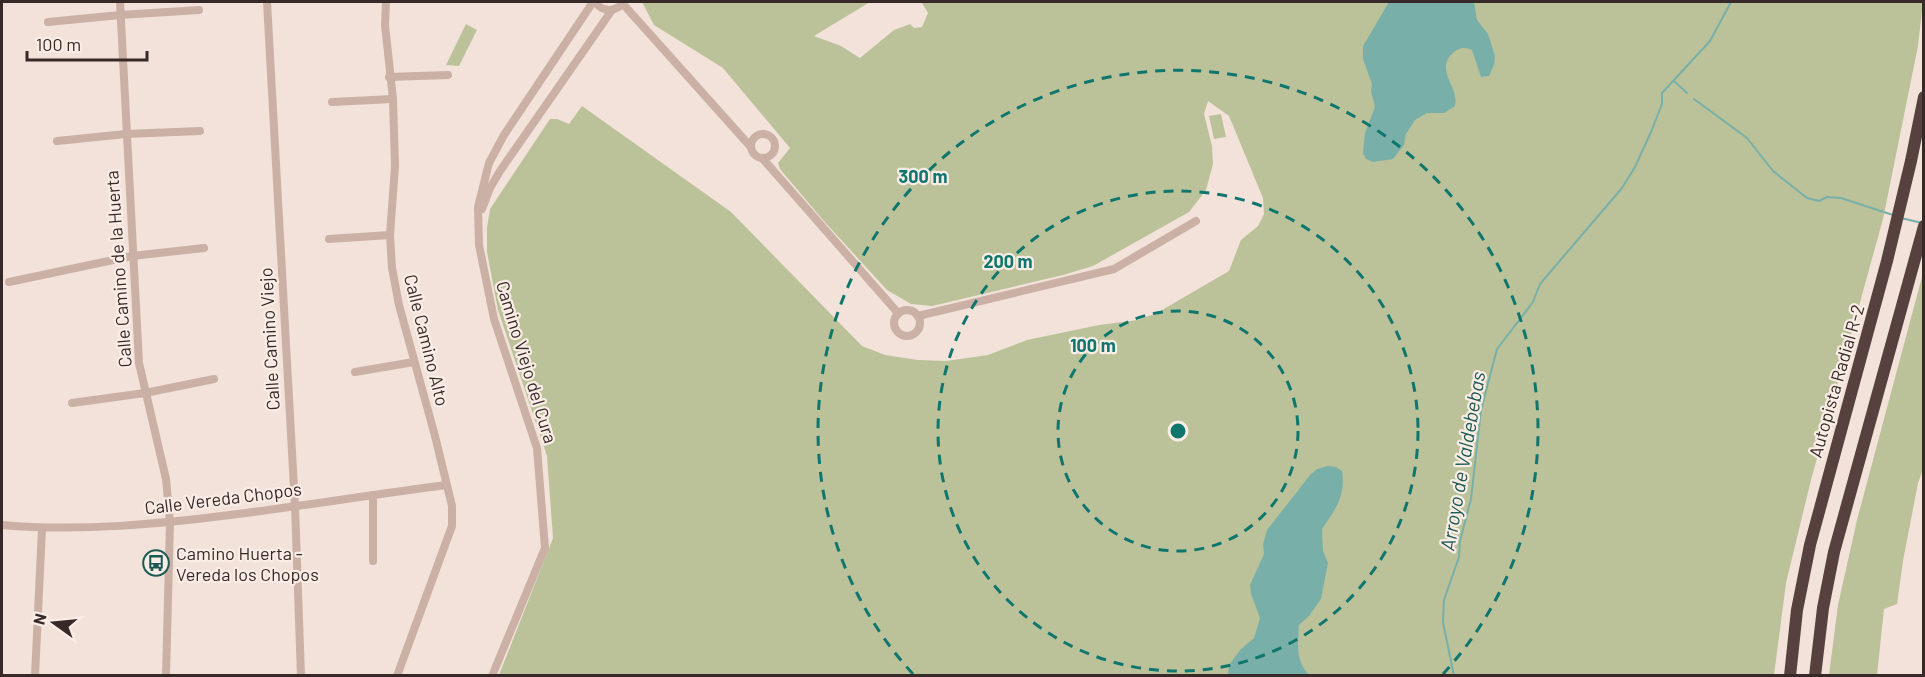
<svg xmlns="http://www.w3.org/2000/svg" width="1925" height="677" font-family="Barlow,sans-serif">
  <style>
    .green { fill: #bbc299 }
    .water { fill: #78b0a9 }
    .lines { fill: none; stroke-linecap: round; stroke-linejoin: round }
    .stream { stroke: #78b0a9; stroke-width: 2 }
    .minor { stroke: #cbb0a5; stroke-width: 8 }
    .highway { stroke: #57413e; stroke-width: 12 }
    .ring { fill: none; stroke: #0f766e; stroke-width: 3; stroke-dasharray: 10 8 }
    .labels { text-anchor: middle; dominant-baseline: central; stroke-width: 4.5; stroke-linejoin: round; paint-order: stroke }
    .street-label { font-size: 18px; fill: #362927; stroke: #faede6 }
    .poi-label { font-size: 18px; fill: #362927; stroke: #faede6; text-anchor: start }
    .water-label { font-size: 20px; font-style: italic; fill: #1b5952; stroke: #faede6 }
    .centre { fill: #0f766e; stroke: #faede6; stroke-width: 3 }
    .ring-label { font-size: 18px; text-anchor: middle; font-weight: bold; fill: #0f766e; stroke: #faede6; stroke-width: 4.5; stroke-linejoin: round; paint-order: stroke }
  </style>
  <rect width="100%" height="100%" fill="#f2e2da"/>
  <g class="green">
    <path d="M642 2H870L814 36 841 46 860 58 894 30 910 24 914 28 922 27 928 13 922 3 926 2H1923L1918 46 1883 219 1811 480 1786 583 1774 675H499L553 538 547 456 498 310 487 252V228L490 209 550 119H557L569 124 582 106 731 212 862 346 885 355 918 360 946 361 988 355 1027 340 1099 325 1138 320 1157 313 1229 271 1241 240 1258 226 1264 214 1263 198 1229 116 1208 101 1204 114 1212 146 1213 164 1206 190 1189 212 1093 266 1063 275 932 306 911 304 887 290 823 220 780 169 778 163 790 148 723 68 654 25Z"/>
    <path d="M466 24 477 30 459 66 446 65Z"/>
    <path d="M1221 114 1226 137 1214 139 1209 116Z"/>
    <path d="M1923 273V469L1918 483 1903 561 1897 604 1884 609 1877 675H1829L1838 605 1857 520Z"/>
  </g>
  <g class="water">
    <path d="M1389 2H1474L1477 20 1488 34 1495 56 1494 65 1489 76 1481 77 1472 50C1466 47 1460 47 1454 52 1433 69 1460 87 1455 106L1444 113H1427L1415 120 1406 134 1404 145 1393 159 1373 162 1366 159 1363 153 1365 133 1375 107 1371 91 1372 84 1363 59V46Z"/>
    <path d="M1328 466 1336 467 1342 471C1346 496 1335 510 1322 529L1323 551 1328 563 1321 599 1309 616 1299 625C1298 644 1295 660 1309 675H1228L1229 665 1241 649 1254 638 1260 618 1251 594 1250 585 1264 554 1263 544 1267 530 1310 475 1317 469Z"/>
  </g>
  <g class="lines">
    <g class="stream">
      <path d="M1674 81 1687 93"/>
      <path d="M1694 99 1747 138 1773 171 1807 198 1819 201 1827 197 1841 198 1893 215"/>
      <path d="M1901 218 1922 223"/>
      <path d="M1454 676 1443 622 1444 600 1459 557 1460 541 1471 499 1481 410 1497 349 1533 302 1540 284 1622 188 1635 167 1651 132 1662 104V93L1710 41 1731 2"/>
    </g>
    <g class="minor">
      <path d="M120 2 139 363 166 479 170 522 166 676"/>
      <path d="M267 2 295 506 301 676"/>
      <path d="M386 2 385 25 393 99 395 166 390 235 392 268 399 305 435 436 452 506V526L397 676"/>
      <path d="M595 2C603 13 616 12 624 2"/>
      <path d="M623 4 750 146"/>
      <path d="M48 22 120 15 199 10"/>
      <path d="M389 77 448 75"/>
      <path d="M332 102 393 99"/>
      <circle cx="763" cy="146" r="12"/>
      <path d="M57 141 126 134 200 131"/>
      <path d="M763 159 898 313"/>
      <path d="M482 209 490 188 500 171 612 10"/>
      <path d="M329 239 390 235"/>
      <path d="M9 282 132 256 204 248"/>
      <circle cx="907" cy="323" r="13"/>
      <path d="M918 316 1114 269 1196 221"/>
      <path d="M355 372 414 362"/>
      <path d="M72 403 145 393 214 379"/>
      <path d="M2 525C81 532 159 524 238 514 308 505 377 494 446 485"/>
      <path d="M373 561V495"/>
      <path d="M35 676 42 529"/>
      <path d="M492 676 545 548 537 448 494 319 479 245 478 207 489 163 504 135 593 2"/>
    </g>
    <g class="highway">
      <path d="M1790 676 1797 610 1810 545 1887 261 1911 161 1924 97"/>
      <path d="M1815 676 1823 608 1834 552 1924 226"/>
    </g>
  </g>
  <g class="ring">
    <circle cx="1178" cy="431" r="120"/>
    <circle cx="1178" cy="431" r="240"/>
    <path d="M913 674A360 360 0 1 1 1443 674"/>
  </g>
  <defs>
    <g id="bus-ring" transform="scale(1.35)"><circle r="9.5" fill="#faede6" stroke="#1b5952" stroke-width="1.5"/><path d="M-5-6H5V4H4V6H2V4H-2V6H-4V4H-5ZM-3.5-4V0h7V-4ZM-3.5 1.2v1.5H-2V1.2ZM2 1.2v1.5H3.5V1.2Z" fill="#1b5952"/></g>
  </defs>
  <g fill-rule="evenodd">
    <use href="#bus-ring" x="156" y="563"/>
  </g>
  <g class="labels">
    <g class="street-label">
      <text transform="translate(118 269) rotate(-94)">Calle Camino de la Huerta</text>
      <text transform="translate(269 339) rotate(-93)">Calle Camino Viejo</text>
      <text transform="translate(427 340) rotate(76)">Calle Camino Alto</text>
      <text transform="translate(527 362) rotate(73)">Camino Viejo del Cura</text>
      <text transform="translate(1836 381) rotate(-74)">Autopista Radial R-2</text>
      <text transform="translate(223 498) rotate(-7)">Calle Vereda Chopos</text>
    </g>
    <g class="poi-label">
      <text x="176" y="553">Camino Huerta -<tspan x="176" dy="21">Vereda los Chopos</tspan></text>
    </g>
    <g class="water-label">
      <text transform="translate(1462 461) rotate(-80)">Arroyo de Valdebebas</text>
    </g>
  </g>
  <circle cx="1178" cy="431" r="9" class="centre"/>
  <g class="ring-label">
    <text x="923" y="183">300 m</text>
    <text x="1008" y="268">200 m</text>
    <text x="1093" y="352">100 m</text>
  </g>
  <rect width="1925" height="677" fill="none" stroke="#362927" stroke-width="6"/>
  <g transform="translate(54 623) rotate(285)" stroke="#faede6" stroke-width="4.5" paint-order="stroke">
  <path d="M0-4.5L10 22L0 15L-10 22Z" fill="#362927"/>
  <text y="-9" font-size="16" font-weight="bold" text-anchor="middle" fill="#362927">N</text>
  </g>
  <path d="M27 51v9h120v-9" fill="none" stroke="#362927" stroke-width="3"/>
  <text x="36" y="51" font-size="18" fill="#362927" stroke="#faede6" stroke-width="4.5" paint-order="stroke">100 m</text>
</svg>
